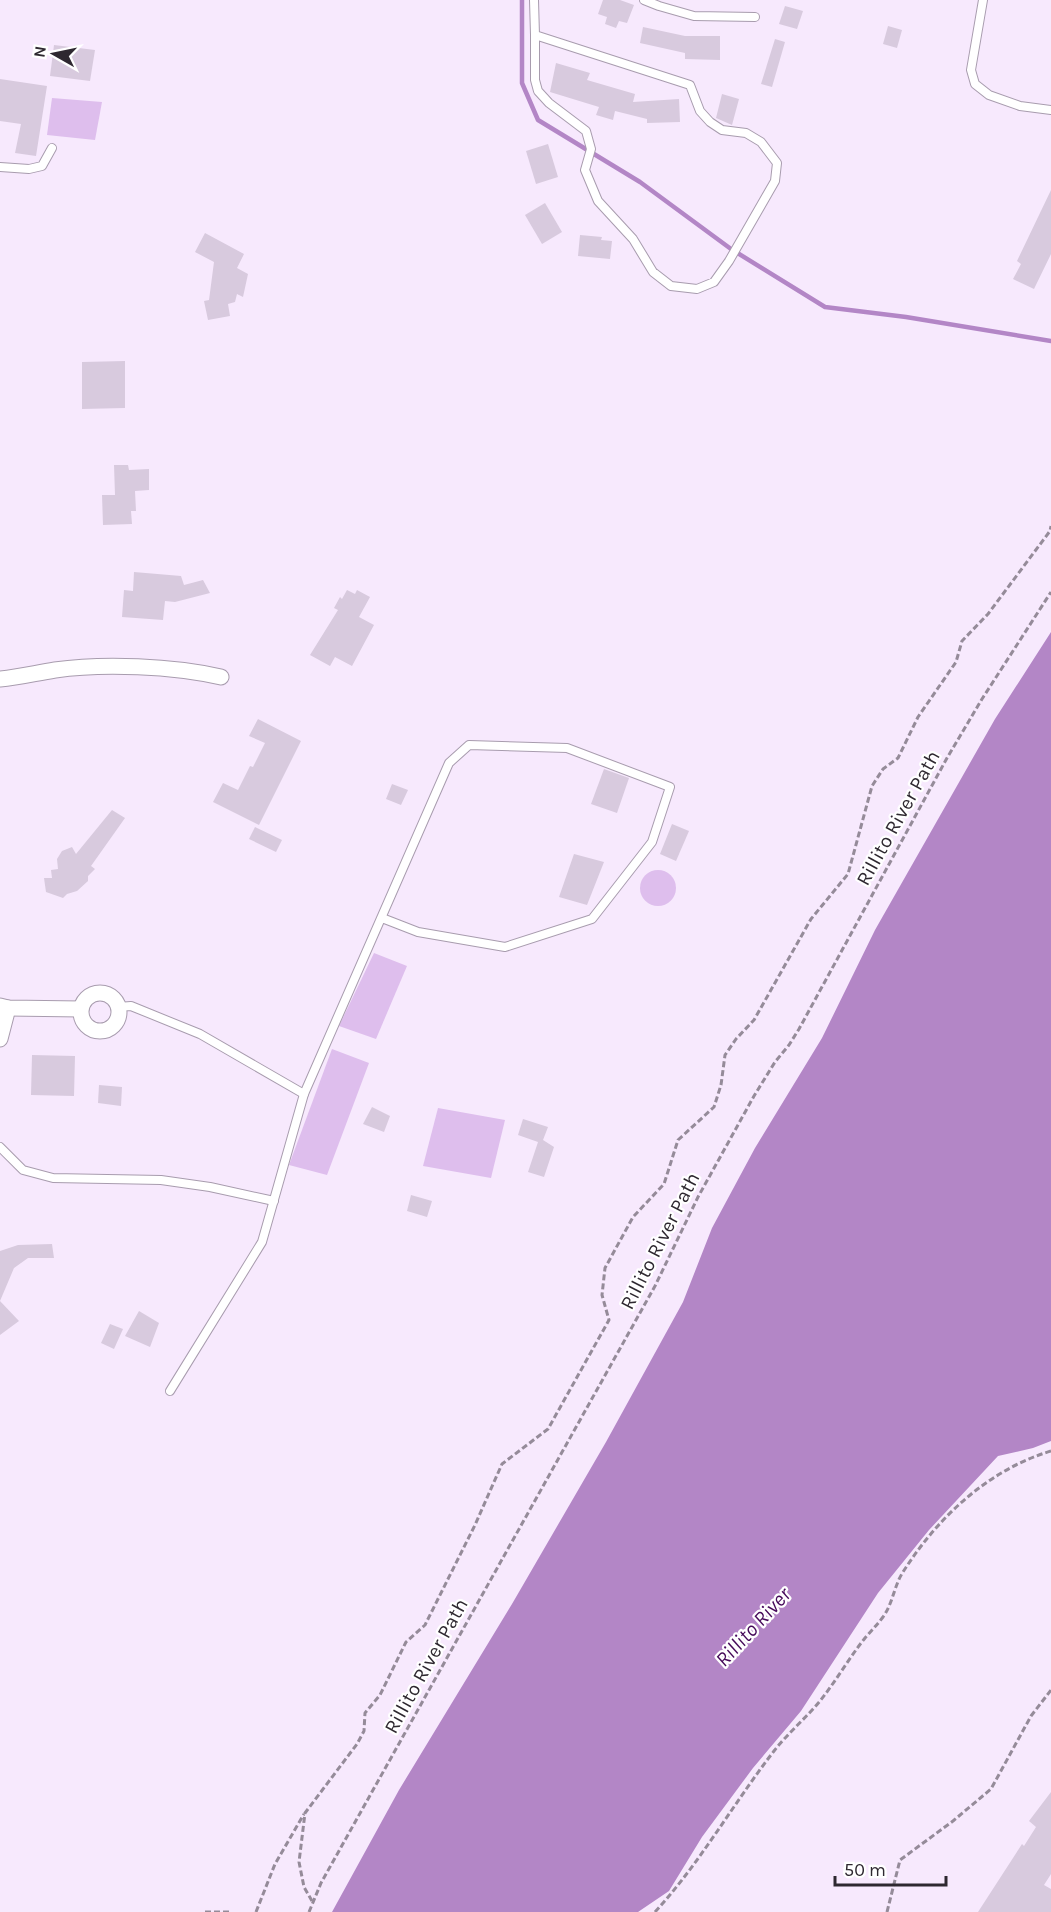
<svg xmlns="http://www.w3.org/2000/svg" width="1051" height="1912" font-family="Karla,sans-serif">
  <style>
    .green { fill: #debeed }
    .water { fill: #b386c6 }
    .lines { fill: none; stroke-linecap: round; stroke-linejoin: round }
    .stream { stroke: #b386c6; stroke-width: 4.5 }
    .building { fill: #d8cade }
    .service-casing { stroke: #a89cae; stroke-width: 10 }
    .minor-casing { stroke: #a89cae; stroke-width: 17 }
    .path { stroke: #958b99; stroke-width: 3; stroke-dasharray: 6 3; stroke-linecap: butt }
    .service { stroke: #fff; stroke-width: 8 }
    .minor { stroke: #fff; stroke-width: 15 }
    .labels { text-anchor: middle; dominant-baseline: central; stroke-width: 4.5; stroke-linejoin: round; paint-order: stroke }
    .street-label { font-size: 20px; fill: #2e2830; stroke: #fff }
    .water-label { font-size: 21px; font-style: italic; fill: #450959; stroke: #fff }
  </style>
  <rect width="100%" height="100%" fill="#f7e9fd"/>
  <g class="green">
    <path d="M52 98 102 102 95 140 47 135Z"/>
    <circle cx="658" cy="888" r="18"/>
    <path d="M374 953 407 966 376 1039 339 1026Z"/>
    <path d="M332 1049 369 1063 327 1175 289 1165Z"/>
    <path d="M438 1108 505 1120 491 1178 423 1166Z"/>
  </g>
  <path class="water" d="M1051 632V1441L1033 1448 998 1456 929 1530 878 1593 801 1711 753 1768 702 1837 669 1891 638 1912H332L399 1790 512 1604 606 1442 683 1302 712 1228 755 1148 822 1038 875 930 995 719Z"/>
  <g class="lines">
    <path class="stream" d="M522 0V83L538 120 640 182 731 249 825 307 906 317 1051 341"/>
  </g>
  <g class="building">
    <path d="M603 0H620L634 5 627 23 619 21 616 28 605 24 607 17 598 14Z"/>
    <path d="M785 6 803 11 797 29 779 24Z"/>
    <path d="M888 26 902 30 897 48 883 44Z"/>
    <path d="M643 27 685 36H720V60L685 59V53L640 43Z"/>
    <path d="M775 39 785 42 772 87 761 84Z"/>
    <path d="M54 45 95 50 90 81 50 76Z"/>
    <path d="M556 63 590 73 587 80 635 94 633 102 679 99 680 122 647 123V119L615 111 613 120 596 115 599 107 550 92Z"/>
    <path d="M0 79 47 86 36 156 15 153 21 124 0 121Z"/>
    <path d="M722 94 739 99 732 125 716 118Z"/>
    <path d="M548 144 558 177 536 184 526 151Z"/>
    <path d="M1051 190V254L1034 289 1013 279 1021 264 1017 261Z"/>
    <path d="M545 203 562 232 542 244 525 215Z"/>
    <path d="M205 233 244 254 237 268 248 274 243 297 237 294 235 302 228 304 230 316 208 320 204 301 209 300 214 262 195 252Z"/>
    <path d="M580 235 602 237 601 240 612 241 610 259 578 256Z"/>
    <path d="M125 361V408L82 409V362Z"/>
    <path d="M114 465H128L129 470 149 469V490L135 491 136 511H131L132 524 103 525 102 495H115Z"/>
    <path d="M134 572 181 576 184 585 203 580 210 593 175 602 165 601 163 620 122 617 124 590 133 591Z"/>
    <path d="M347 590 355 594 357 590 370 597 359 617 374 625 352 666 335 657 330 666 310 655 338 610 334 608 340 597 342 599Z"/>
    <path d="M258 719 301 741 259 825 213 802 223 783 238 790 250 766 253 767 265 743 249 736Z"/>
    <path d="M604 769 629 778 617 813 591 804Z"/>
    <path d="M392 784 408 790 401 805 386 799Z"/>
    <path d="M112 810 125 818 91 866 95 869 88 876V881L77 891 67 894 63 898 46 892 44 878H52L51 870 58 869 57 859 62 851 72 847 76 854Z"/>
    <path d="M672 824 689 831 676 861 660 854Z"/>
    <path d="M255 827 282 840 276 852 249 839Z"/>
    <path d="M574 854 604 862 587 905 559 897Z"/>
    <path d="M32 1055 75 1056 74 1096 31 1095Z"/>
    <path d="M99 1085 122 1087 121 1106 98 1103Z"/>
    <path d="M372 1107 390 1116 384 1132 363 1124Z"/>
    <path d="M523 1119 548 1127 543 1140 554 1147 544 1177 528 1172 538 1142 518 1135Z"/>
    <path d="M411 1195 432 1201 427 1217 407 1211Z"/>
    <path d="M52 1244 54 1258H28L14 1268 0 1301V1251L18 1245Z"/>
    <path d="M0 1301 19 1321 0 1335Z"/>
    <path d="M139 1311 159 1323 150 1347 125 1336Z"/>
    <path d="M110 1324 123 1329 114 1349 101 1343Z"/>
    <path d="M1051 1792V1874L1044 1885 1051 1889V1912H978L1022 1844 1024 1846 1036 1827 1029 1821Z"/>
  </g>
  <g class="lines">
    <g class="service-casing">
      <g id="service">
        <path d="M534 0 535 35 690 85 700 111 710 122 722 130 746 133 761 142 777 163 775 181 729 261 714 282 697 289 671 286 653 272 633 239 598 201 585 170 591 149 586 131 549 103 538 91 535 80V35"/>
        <path d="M644 0 659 6 694 16 755 17"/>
        <path d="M983 0 971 70 975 84 989 95 1020 106 1051 110"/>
        <path d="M0 167 29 169 42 166 52 148"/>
        <path d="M118 1007 131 1006 200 1034 304 1094"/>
        <path d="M0 1147 23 1170 53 1178 161 1180 210 1187 274 1201"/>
        <path d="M170 1391 262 1242 304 1094 449 763 469 745 567 748 670 787 652 842 592 919 505 947 418 932 382 918"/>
      </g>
    </g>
    <g class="minor-casing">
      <g id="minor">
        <path d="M0 679C19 677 36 673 55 670 103 663 173 666 221 677"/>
        <circle cx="100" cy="1012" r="19"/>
        <path d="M0 1006 8 1008 81 1009"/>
        <path d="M0 1039 8 1008"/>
      </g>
    </g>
    <g class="path">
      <path d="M312 1901 304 1887 299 1862 305 1813 357 1744 364 1731 365 1713 380 1695 406 1642 425 1625 475 1525 502 1464 548 1429 609 1320 602 1295 605 1268 633 1217 664 1184 678 1140 714 1107 721 1085 725 1055 736 1039 754 1020 811 919 848 874 872 786 883 769 898 758 918 717 956 662 962 641 988 614 1050 531 1051 526"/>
      <path d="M205 1912H229"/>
      <path d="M256 1912 275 1864 304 1814"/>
      <path d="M309 1912 321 1883 655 1286 698 1197 754 1096 775 1062 789 1045 799 1029 947 758 982 699 1051 592"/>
      <path d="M655 1912C700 1863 733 1804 774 1751 788 1733 806 1718 820 1701 836 1681 849 1658 865 1638 871 1631 877 1625 883 1617 893 1603 894 1586 903 1572 938 1517 988 1470 1051 1451"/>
      <path d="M887 1912 900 1860 953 1821 991 1789 1031 1716 1051 1690"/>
    </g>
    <use href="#service" class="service"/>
    <use href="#minor" class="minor"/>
  </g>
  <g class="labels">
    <g class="street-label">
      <text transform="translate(898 818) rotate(-61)">Rillito River Path</text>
      <text transform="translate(660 1241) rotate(-63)">Rillito River Path</text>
      <text transform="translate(426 1666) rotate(-61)">Rillito River Path</text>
    </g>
    <g class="water-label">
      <text transform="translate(753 1627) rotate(-47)">Rillito River</text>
    </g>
  </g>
  <g transform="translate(54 54) rotate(279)" stroke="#ffffff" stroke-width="4.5" paint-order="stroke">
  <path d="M0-4.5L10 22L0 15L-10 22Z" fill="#2e2830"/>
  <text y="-9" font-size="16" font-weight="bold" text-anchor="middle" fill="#2e2830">N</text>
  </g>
  <path d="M835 1876v9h111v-9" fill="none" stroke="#2e2830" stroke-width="3"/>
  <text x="844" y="1876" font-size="18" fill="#2e2830" stroke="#ffffff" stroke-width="4.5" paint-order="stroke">50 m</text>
</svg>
